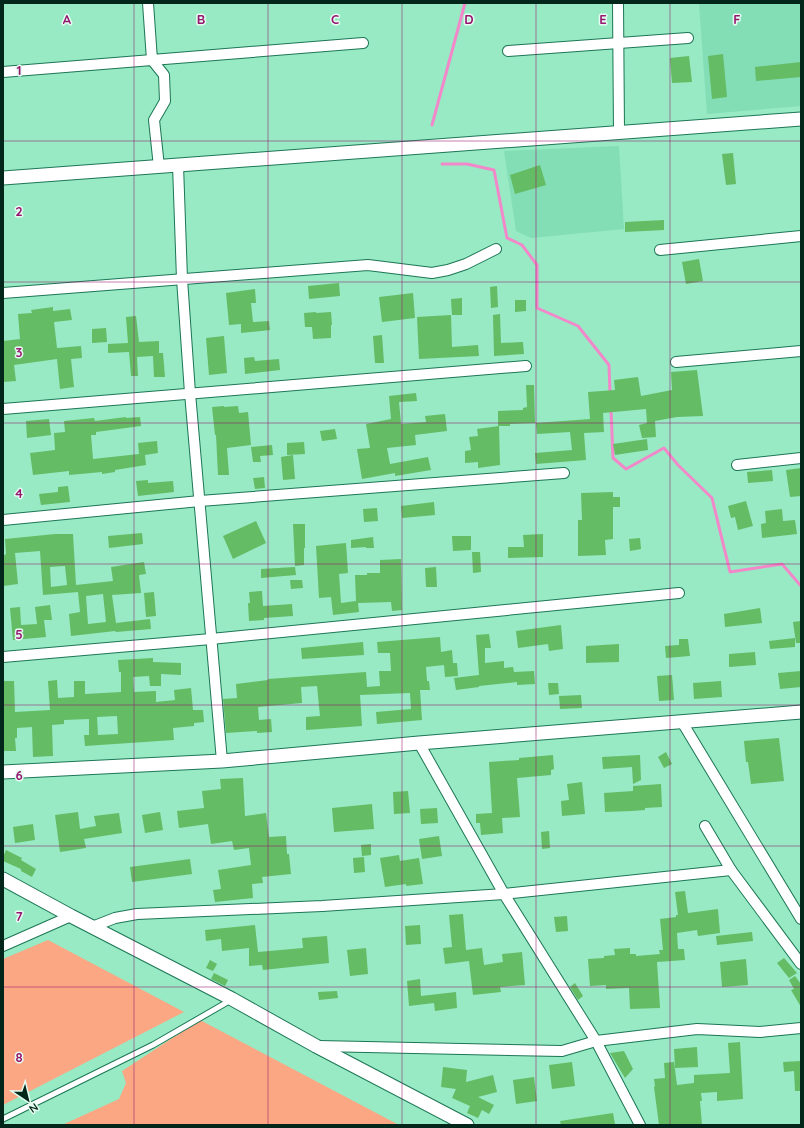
<svg xmlns="http://www.w3.org/2000/svg" width="804" height="1128" font-family="Quicksand,sans-serif">
  <style>
    .built { fill: #83ddb5 }
    .green { fill: #fca783 }
    .lines { fill: none; stroke-linecap: round; stroke-linejoin: round }
    .stream { stroke: #f288c9; stroke-width: 3 }
    .building { fill: #64bc64; fill-rule: evenodd }
    .service-casing { stroke: #1d7655; stroke-width: 7 }
    .minor-casing { stroke: #1d7655; stroke-width: 12 }
    .tertiary-casing { stroke: #1d7655; stroke-width: 15 }
    .service { stroke: #fff; stroke-width: 5 }
    .minor { stroke: #fff; stroke-width: 10 }
    .tertiary { stroke: #fff; stroke-width: 13 }
    .grid { fill: none; stroke: #961770; stroke-width: 1; stroke-opacity: 0.55 }
    .grid-label { font-size: 13px; text-anchor: middle; font-weight: bold; fill: #961770; stroke: #e5fdf1; stroke-width: 3; stroke-linejoin: round; paint-order: stroke }
  </style>
  <rect width="100%" height="100%" fill="#97eac4"/>
  <g class="built">
    <path d="M699 3H801V106L707 114Z"/>
    <path d="M619 146 624 229 531 238 516 231 504 151Z"/>
  </g>
  <g class="green">
    <path d="M48 940 184 1012 3 1105V959Z"/>
    <path d="M200 1020 399 1125H62L119 1099 126 1083 122 1071Z"/>
  </g>
  <g class="lines">
    <g class="stream">
      <path d="M432 125 465 3"/>
      <path d="M442 164H467L494 170 507 238 522 245 537 265V308L578 326 609 365 610 394"/>
      <path d="M611 410 613 458 626 469 664 448 678 465 712 498 730 572 782 564 801 586"/>
    </g>
  </g>
  <g class="building">
    <path d="M723 54 727 97 712 99 708 56Z"/>
    <path d="M689 56 692 82 672 83 670 58Z"/>
    <path d="M801 62V77L756 81 755 67Z"/>
    <path d="M733 153 736 184 726 185 722 154Z"/>
    <path d="M540 165 546 185 515 194 510 175Z"/>
    <path d="M664 220V230L625 232V222Z"/>
    <path d="M699 259 703 281 686 284 682 262Z"/>
    <path d="M339 283 340 296 309 299 308 286Z"/>
    <path d="M497 286 498 307 491 308 490 287Z"/>
    <path d="M255 289 256 303H251L253 322 269 321 270 330 241 333V324L229 325 226 293Z"/>
    <path d="M413 293 415 318 382 322 379 297Z"/>
    <path d="M462 298V315H452L451 299Z"/>
    <path d="M515 300H526V311L515 312Z"/>
    <path d="M53 307V311L70 309 72 320 54 322 57 348 81 346 82 358 71 359 74 387 60 389 57 359 14 365 16 381 3 382V341L20 339 18 314 32 313 31 310Z"/>
    <path d="M316 312V313L331 312 332 325H331V338L313 339 312 327H305L304 313Z"/>
    <path d="M500 314 501 343 523 342 524 354 494 356 493 315Z"/>
    <path d="M451 315 452 347 478 345 479 356 419 359 417 317Z"/>
    <path d="M136 316 139 342 159 341V353H163L165 377H154L153 356 137 357 138 376H131L129 352 108 353V344L128 343 126 317Z"/>
    <path d="M106 328 107 342 92 343V329Z"/>
    <path d="M382 335 384 363H375L373 336Z"/>
    <path d="M224 336 227 373 209 375 206 338Z"/>
    <path d="M254 357 255 361 279 359 280 370 245 374 244 358Z"/>
    <path d="M697 370 703 416 677 417 655 421 656 437 642 438 639 425 647 423 646 409 603 413 604 432 584 433 586 460 536 464 535 453 572 450 570 432 537 434 536 423 590 419 588 392 615 390 614 380 638 377 641 396 672 390 671 372Z"/>
    <path d="M526 385H534L535 423 510 424V426H498V411L523 410V408L527 407Z"/>
    <path d="M416 393 417 401 399 402 401 424 426 422 425 416 445 414 447 431 415 435 416 445 387 448 390 464 428 457 431 470 395 476V473L362 479 357 449 370 448 366 424 391 419 389 396Z"/>
    <path d="M224 406V407L238 406 239 413 248 412 251 445 227 448 229 475H218L216 435H215L212 407Z"/>
    <path d="M126 417V418L140 417 141 426 96 432V435H91L93 459 139 454 138 443 157 441 158 453 145 455 146 465 115 470V472L102 474V472L69 475V471L33 475 30 453 55 450 54 433 65 432 64 421 94 418 95 421Z"/>
    <path d="M49 419 51 435 27 438 26 421Z"/>
    <path d="M499 426 500 465 478 468V462L465 463V451L471 450 469 437 478 436 477 429Z"/>
    <path d="M335 429 337 439 322 441 320 431Z"/>
    <path d="M647 439 648 450 615 455 613 444Z"/>
    <path d="M304 442 305 454 287 455V443Z"/>
    <path d="M272 445 273 455 260 456 261 462H253L251 447Z"/>
    <path d="M293 455 295 479 283 480 281 457Z"/>
    <path d="M801 468V496L790 497 786 470Z"/>
    <path d="M772 470 773 481 748 483 747 472Z"/>
    <path d="M264 477 265 488 255 489 253 478Z"/>
    <path d="M148 480V483L173 481 174 492 138 496 136 481Z"/>
    <path d="M68 486 70 502 41 505 39 494 58 492V487Z"/>
    <path d="M613 492V497H620V507H613V539L605 540 606 555 578 556V520H582L581 493Z"/>
    <path d="M746 501 753 526 738 530 735 517 731 518 728 506Z"/>
    <path d="M434 502 435 515 402 518 401 506Z"/>
    <path d="M377 508 378 521 364 522 363 509Z"/>
    <path d="M782 509 783 521 795 520 797 534 762 538 761 524 766 523 765 511Z"/>
    <path d="M256 521 266 543 233 559 223 536Z"/>
    <path d="M293 524H305V548H304V565L295 566Z"/>
    <path d="M142 533 143 544 109 548 108 536Z"/>
    <path d="M55 534H73L76 585 113 581 111 567 144 562 146 574 139 575 141 593 112 595 116 623 150 619 151 629 116 632 115 631 71 636 69 614 80 612 78 592 43 595 40 551 15 553 18 584 3 586V556L6 554 5 539ZM65 566 67 585 51 587 50 567ZM103 594 106 622 88 624 86 596Z"/>
    <path d="M543 534V557L508 558V547H524L523 535Z"/>
    <path d="M452 536H471V550L453 551Z"/>
    <path d="M373 537 374 548H366V547L351 548V540Z"/>
    <path d="M640 538 641 549 630 551 629 539Z"/>
    <path d="M346 543 348 573 339 574 341 603 356 601 355 575H367V573H380V560L401 559 402 610 392 611 391 602 358 603 359 612 333 615 331 597 319 598 316 546Z"/>
    <path d="M472 552H480L481 572 473 573Z"/>
    <path d="M295 567 296 575 261 578V569Z"/>
    <path d="M436 567 437 587H426L425 568Z"/>
    <path d="M290 580H302L303 588 291 589Z"/>
    <path d="M262 591 263 606 292 604 293 616 264 618V620L249 621 248 603H250L249 592Z"/>
    <path d="M154 592 156 616 146 617 144 593Z"/>
    <path d="M50 605 52 620H44L46 637 13 640 10 608 20 607 21 625 37 624 35 607Z"/>
    <path d="M760 608 762 623 725 627 724 614Z"/>
    <path d="M801 621V643H796L793 622Z"/>
    <path d="M561 625 563 649 549 651 548 644 518 648 516 631Z"/>
    <path d="M489 634 491 648H485V663L504 661V668L513 667 514 672 534 671 535 684 517 685V682L479 686V687L456 690 454 678 479 675 476 635Z"/>
    <path d="M440 637 441 652 452 650 453 663H457L458 676 445 677 444 665 426 667 427 681H429L430 690H420L422 720 377 724 376 712 411 709 410 693 360 695 362 726 306 730V717L320 716 317 686 301 687 302 703 258 707 259 720 271 719 272 732 257 733V731L226 733 223 699 237 698 236 684 268 680V679L366 672 367 687 380 686 379 671H391L390 653H378L377 642Z"/>
    <path d="M795 638V647L770 649 769 641Z"/>
    <path d="M679 639H688L690 656 666 658 665 646 679 645Z"/>
    <path d="M363 642 364 655 302 659 301 648Z"/>
    <path d="M619 644V662L586 663V646Z"/>
    <path d="M755 652 756 665 729 667V654Z"/>
    <path d="M153 658V662L181 663V675L161 674V686H150L149 676 133 677 134 692 156 691V702L175 700 174 690 191 688 193 710H203L204 722 194 723V726L173 728 174 740 85 746 84 735H89V719L64 720V724L52 725 53 756 33 757 32 727 17 728V738H15L16 751H3V714H4L3 681H14L15 712 50 710 48 681 57 680 58 698 74 697V681H85V694L121 692V672H119L118 660ZM117 716 118 734 98 735 97 717Z"/>
    <path d="M801 671V687L780 689 778 673Z"/>
    <path d="M672 675 674 700 659 701 657 676Z"/>
    <path d="M721 681 722 697 694 699 693 683Z"/>
    <path d="M548 683H558L559 694 549 695Z"/>
    <path d="M581 695 582 708 560 709 559 696Z"/>
    <path d="M779 738 784 781 751 784 748 762H746L744 741Z"/>
    <path d="M666 752 672 764 664 768 658 757Z"/>
    <path d="M553 755 554 769 551 770V775L517 778 520 817 502 818 503 833 481 835 480 823H476V814L492 813 489 762 519 760V758Z"/>
    <path d="M640 755 641 780 633 784 632 767 603 769 602 757Z"/>
    <path d="M243 778 245 816 266 813 269 837 286 836 287 854H289L291 874 262 877 263 883 252 884 253 898 215 902 213 890 221 889 218 870 251 865 249 848 234 850 232 841 211 844 208 824 179 828 177 811 204 808 202 791 221 789 220 779Z"/>
    <path d="M582 782 585 814 562 816 561 801 569 800 567 784Z"/>
    <path d="M661 784 662 807 645 808V810L632 811 605 812 604 793 633 791V786Z"/>
    <path d="M408 791 410 813 394 814 393 792Z"/>
    <path d="M372 804 374 829 334 832 332 808Z"/>
    <path d="M437 808 438 823 421 824 420 809Z"/>
    <path d="M78 812 80 829 96 826 94 816 119 813 122 833 84 839 86 848 60 852 55 815Z"/>
    <path d="M160 812 163 830 145 833 142 815Z"/>
    <path d="M33 824 35 840 15 843 13 827Z"/>
    <path d="M549 831 550 848 542 849 541 832Z"/>
    <path d="M439 836 442 856 422 859 419 839Z"/>
    <path d="M371 844V855L362 856 361 845Z"/>
    <path d="M6 850 22 858 21 860 36 869 32 877 21 871V869L3 861V857Z"/>
    <path d="M399 855 400 861 419 858 423 884 406 886V884L385 887 380 858Z"/>
    <path d="M364 857 365 872 354 873 353 858Z"/>
    <path d="M190 859 192 874 132 882 130 867Z"/>
    <path d="M685 891 688 913 718 909 720 933 698 936 697 930 677 933 678 949H684L685 960 657 962 660 1008 630 1009 629 988 606 989V985L590 986 588 959 604 958V956L615 955 614 949 630 948V954H636V956L660 954 659 950H663L660 919 676 917V915H678L675 892Z"/>
    <path d="M463 914 466 950 482 948 484 965 503 962 502 954 522 952 525 985 500 987 501 992 473 995 469 961 445 964 443 948 452 947 449 915Z"/>
    <path d="M567 916 568 931 556 932 554 917Z"/>
    <path d="M255 925 258 952 303 948 302 938 327 936 329 963 263 970 262 965 249 966V948L222 951 221 939 206 941 205 930Z"/>
    <path d="M420 925 421 944 406 945 405 926Z"/>
    <path d="M752 932 753 941 717 945 716 936Z"/>
    <path d="M366 948 368 974 350 976 347 950Z"/>
    <path d="M784 958 797 973 789 978 777 963Z"/>
    <path d="M746 959 748 985 722 987 720 962Z"/>
    <path d="M210 960 217 964 213 971 206 968Z"/>
    <path d="M214 973 228 980 225 986 211 979Z"/>
    <path d="M795 976 801 984V1007L791 990 794 989 789 980Z"/>
    <path d="M420 979 421 996 456 992 457 1008 435 1011 434 1003 409 1006 407 981Z"/>
    <path d="M575 983 583 996 578 1000 570 987Z"/>
    <path d="M337 991 338 998 319 1000 318 992Z"/>
    <path d="M740 1042 743 1099 717 1101V1092L701 1093 702 1101H700L702 1125H659L654 1087 655 1086 654 1079 665 1078 664 1063 674 1062 677 1085 694 1083V1075L730 1073 728 1043Z"/>
    <path d="M697 1047 698 1067 675 1068 674 1049Z"/>
    <path d="M624 1051 633 1069 625 1078 610 1053Z"/>
    <path d="M801 1061V1091H795L794 1071 784 1072 783 1062Z"/>
    <path d="M572 1062 575 1086 552 1089 549 1065Z"/>
    <path d="M443 1067 467 1070 466 1082 493 1075 497 1092 478 1097 494 1105 489 1114 482 1110 478 1118 467 1113 470 1106 452 1098 456 1089 441 1087Z"/>
    <path d="M534 1077 537 1101 516 1104 513 1080Z"/>
    <path d="M613 1113 615 1124 561 1125 560 1121Z"/>
  </g>
  <g class="lines">
    <g class="service-casing">
      <path id="service" d="M3 1119 153 1045 231 1000"/>
    </g>
    <g class="minor-casing">
      <g id="minor">
        <path d="M148 3 152 60 363 43"/>
        <path d="M618 3 619 132"/>
        <path d="M508 51 688 38"/>
        <path d="M3 72 152 60 164 75 165 101 154 120 159 167"/>
        <path d="M178 165 182 279 190 393 222 761"/>
        <path d="M660 250 801 236"/>
        <path d="M3 293 368 265 432 273 448 270 466 264 496 249"/>
        <path d="M676 362 801 351"/>
        <path d="M3 409 526 366"/>
        <path d="M737 465 801 458"/>
        <path d="M3 520 200 501 564 473"/>
        <path d="M3 657 211 639 679 593"/>
        <path d="M682 722 801 919"/>
        <path d="M419 743 504 894 596 1041 640 1125"/>
        <path d="M705 826 731 870 801 964"/>
        <path d="M92 927 115 918 137 914 322 906 504 894 731 870"/>
        <path d="M3 946 71 916"/>
        <path d="M318 1046 562 1051 596 1041 697 1029 760 1032 801 1028"/>
      </g>
    </g>
    <g class="tertiary-casing">
      <g id="tertiary">
        <path d="M3 178 801 119"/>
        <path d="M3 772 222 761 419 743 801 712"/>
        <path d="M3 879 71 916 232 999 316 1046 467 1125"/>
      </g>
    </g>
    <use href="#service" class="service"/>
    <use href="#minor" class="minor"/>
    <use href="#tertiary" class="tertiary"/>
  </g>
  <path class="grid" d="M134 3V1125M268 3V1125M402 3V1125M536 3V1125M670 3V1125M3 141H801M3 282H801M3 423H801M3 564H801M3 705H801M3 846H801M3 987H801"/>
  <g class="grid-label">
    <text x="67" y="24">A</text>
    <text x="201" y="24">B</text>
    <text x="335" y="24">C</text>
    <text x="469" y="24">D</text>
    <text x="603" y="24">E</text>
    <text x="737" y="24">F</text>
    <text x="19" y="75">1</text>
    <text x="19" y="216">2</text>
    <text x="19" y="357">3</text>
    <text x="19" y="498">4</text>
    <text x="19" y="639">5</text>
    <text x="19" y="780">6</text>
    <text x="19" y="921">7</text>
    <text x="19" y="1062">8</text>
  </g>
  <rect width="804" height="1128" fill="none" stroke="#022619" stroke-width="8"/>
  <g transform="translate(28 1100) rotate(145)" stroke="#e5fdf1" stroke-width="3" paint-order="stroke">
  <path d="M0-3L7 15L0 10L-7 15Z" fill="#022619"/>
  <text y="-6" font-size="11" font-weight="bold" text-anchor="middle" fill="#022619">N</text>
  </g>
</svg>
